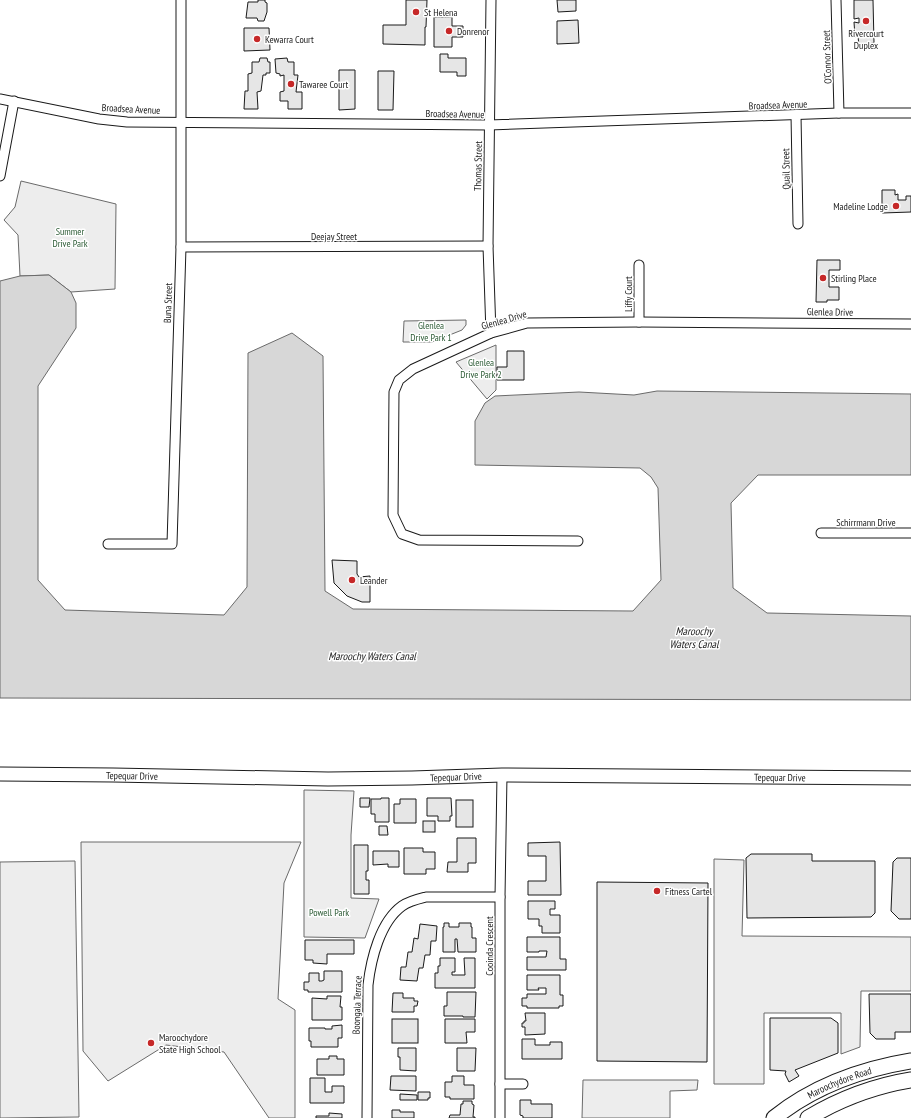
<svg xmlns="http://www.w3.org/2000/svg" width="911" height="1118" font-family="'PT Sans Narrow',sans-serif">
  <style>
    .built { fill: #ededed; stroke: #6a6a6a }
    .water { fill: #d7d7d7; stroke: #6a6a6a }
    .building { fill: #e6e6e6; stroke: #1a1a1a }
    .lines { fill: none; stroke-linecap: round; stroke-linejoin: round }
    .street-casing { stroke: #1a1a1a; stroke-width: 11 }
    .secondary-casing { stroke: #1a1a1a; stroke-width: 15 }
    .primary-casing { stroke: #1a1a1a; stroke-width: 17 }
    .street { stroke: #fff; stroke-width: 9 }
    .secondary { stroke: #fff; stroke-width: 13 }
    .primary { stroke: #fff; stroke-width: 15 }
    .poi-dot { fill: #c62828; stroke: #fff; stroke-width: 1.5 }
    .labels { text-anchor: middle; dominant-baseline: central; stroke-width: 3; stroke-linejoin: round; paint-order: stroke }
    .poi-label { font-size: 10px; fill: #1a1a1a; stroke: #fff; text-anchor: start }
    .street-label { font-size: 10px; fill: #1a1a1a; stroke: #fff }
    .park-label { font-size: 10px; fill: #2b5a34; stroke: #fff }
    .water-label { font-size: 11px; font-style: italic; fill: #1a1a1a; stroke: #fff }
  </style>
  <rect width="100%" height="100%" fill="#fff"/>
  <g class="built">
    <path d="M21 181 116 204 115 289 71 292 49 275 20 276 18 235 4 220 15 207Z"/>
    <path d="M466 320V325L462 330 432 342H403L404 321Z"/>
    <path d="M496 345V390L487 399 456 362Z"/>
    <path d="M304 790 354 791 351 835V898L379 899 365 938 304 937Z"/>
    <path d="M81 842H301L284 883 278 999 295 1010V1118H269L224 1052 166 1045 108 1081 83 1051Z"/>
    <path d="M714 859 744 860 742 936 911 937V991H861L860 1047 841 1054V1013H764V1084H714Z"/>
    <path d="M75 861 79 1117 0 1118V862Z"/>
    <path d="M583 1080H698L697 1090 670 1091V1118H582Z"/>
  </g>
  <path class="water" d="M49 275 71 292 76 303V328L38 386V580L65 610 224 615 247 587 248 353 292 333 323 356 325 591 353 609 633 611 661 580 658 488 651 477 640 468 475 465V421L485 403 495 396 579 392 634 395 657 391 911 394V475H758L731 503 733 588 767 613 911 616V700L0 698V281L20 276Z"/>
  <g class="building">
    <path d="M258 0H265V2L267 3V12L264 21H258L257 18H246L248 2H258Z"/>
    <path d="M406 0H427L426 27H425V45L383 44V25H406Z"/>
    <path d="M557 0H576V11L558 12Z"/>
    <path d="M854 0H873L874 43 859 45 858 37H855L854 22 859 23V18L854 19Z"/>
    <path d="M434 17H452V26H463V37H452V47H434Z"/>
    <path d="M578 20 579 43 557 44V21Z"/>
    <path d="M244 28H269L270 50 244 51Z"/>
    <path d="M440 54H448V58H466V76H457V72H440Z"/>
    <path d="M260 58H267L268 62H270V73H266V75H263L261 91 257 92 258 109H244L245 91H248V74L252 73V62H259Z"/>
    <path d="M287 58 288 62H294V75H298L296 92H302V109H288V101H280V92L284 91V75L280 76V74L276 73 275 59Z"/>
    <path d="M339 70H355V109L339 110Z"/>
    <path d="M378 71H394L393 110H378Z"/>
    <path d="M882 190H895V195L898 194V200H906V196H911V212L882 213Z"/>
    <path d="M817 260H840V270H829V287H839V300H827V302H816Z"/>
    <path d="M507 351H524V380H497V367H507Z"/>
    <path d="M332 560 357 561V574L359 577 370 576V602H362L347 596 334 583Z"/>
    <path d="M360 798H370L369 807H360Z"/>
    <path d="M381 798H389V822H375V814H371V799H381Z"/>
    <path d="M427 798H451L452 816H450V821H438V816H427Z"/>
    <path d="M400 799H416V823H394V804H400Z"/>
    <rect x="456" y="800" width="17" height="27"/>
    <rect x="423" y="821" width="12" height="11"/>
    <path d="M379 826H387L388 835H379Z"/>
    <path d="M457 838H476V863H468V872H447L448 862H457Z"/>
    <path d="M560 842 561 895H528V881H546V856H528V843Z"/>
    <path d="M354 845H368V871H366V880H369V894H354Z"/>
    <path d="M404 848H423V852H435V869H426V874H404Z"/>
    <path d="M373 851H399V867H388V864L373 865Z"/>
    <path d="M751 854H812V861H875V913L871 917 747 918 746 858Z"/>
    <path d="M897 858H911V919H899L891 911 893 862Z"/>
    <path d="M597 882 708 883 707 1062 597 1061Z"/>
    <path d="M528 901H555V909H550V915H560V933H542V926H539V919H528Z"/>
    <path d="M444 923H449V927H459V923H471V927H472V938H476V952H458L457 939H455V952H443V927H444Z"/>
    <path d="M420 924 437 926 436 941H431L430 955H425L423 968H419L417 981 400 980 401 967H406L408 952H412L414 938 418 939Z"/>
    <path d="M527 937H560V959H566V970H527V957H546L547 951H539V952H527Z"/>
    <path d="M305 940H354V954H327V964L313 963V960H305Z"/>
    <path d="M440 958H455V972H452V975H465L464 958H475V988H435V973H438V966H440Z"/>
    <path d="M324 971H342V992H308V990H304V982H309V973H319V981H322L324 980Z"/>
    <path d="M527 975H560V995H563V1006H559V1008H527V1006H522V998H527V994H546V988H538L539 990H527Z"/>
    <path d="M447 992H476L475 1017H463V1016H444V1006H447Z"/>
    <path d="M393 993H403V998H414V1001H418L417 1006H414V1012H392Z"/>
    <path d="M869 994H911V1032H895V1039H876L870 1033Z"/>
    <path d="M327 996H341L340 1007H342V1020H312V998L327 999Z"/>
    <path d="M525 1013H545V1034L525 1035V1027H522V1023H524V1021H526Z"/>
    <path d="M770 1018H831L838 1023V1053L795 1070 799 1076 789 1082 785 1074 786 1071 770 1070Z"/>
    <rect x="392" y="1019" width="26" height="24"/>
    <path d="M445 1019H475V1032H466L467 1043H445Z"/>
    <path d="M342 1025V1038H338V1047H311V1041H309V1028H325V1029H332V1026Z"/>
    <path d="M522 1039H535V1045H550V1042H562V1059H522Z"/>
    <path d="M398 1048H416V1071L400 1070V1057H398Z"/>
    <path d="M457 1048H476L475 1071H457Z"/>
    <path d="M329 1056H337V1059H344V1075H317V1059H329Z"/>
    <path d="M391 1076H416V1091L390 1090Z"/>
    <path d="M452 1076H464V1085H474V1099H450V1097H445V1082H452Z"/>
    <path d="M310 1078H325V1092H332V1086H344V1103H310Z"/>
    <path d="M418 1092H430V1098H428V1100H418Z"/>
    <path d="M400 1094 417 1095V1100H400Z"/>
    <path d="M520 1100H531V1104H552V1118H523V1116L520 1115Z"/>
    <path d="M463 1101H472V1104L474 1105 473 1117H475V1118H449L450 1115H460L461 1104H463Z"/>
    <path d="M392 1110H400V1112H414V1118H392Z"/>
    <path d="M329 1113 342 1114V1118H316V1116H329Z"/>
  </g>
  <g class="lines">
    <g class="street-casing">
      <g id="street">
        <path d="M836 0 839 113"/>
        <path d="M0 99 99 119 127 122 489 125 839 113H911"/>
        <path d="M796 115 798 224"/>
        <path d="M0 176 14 101"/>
        <path d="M181 247 488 246"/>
        <path d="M639 265V322"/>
        <path d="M491 333 488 246 491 0"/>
        <path d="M821 533H911"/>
        <path d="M578 541 419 540 402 534 393 515 394 392 399 380 413 369 491 333 527 323 639 322 911 324"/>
        <path d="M108 544H172L181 247V0"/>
        <path d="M500 1084H523"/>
        <path d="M367 1118 368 985C371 959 380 922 402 906 409 901 418 899 426 897H500"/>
        <path d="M500 1118V897L502 775"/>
      </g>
    </g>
    <g class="secondary-casing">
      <g id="secondary">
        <path id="s1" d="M0 774 113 775 328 779 412 778 502 775 911 778"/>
      </g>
    </g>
    <g class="primary-casing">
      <g id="primary">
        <path id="s2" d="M774 1118C813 1087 862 1069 911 1061"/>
        <path d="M808 1118C840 1099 874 1086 911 1080"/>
      </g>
    </g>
    <use href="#street" class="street"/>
    <use href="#secondary" class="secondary"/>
    <use href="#primary" class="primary"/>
  </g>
  <g class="poi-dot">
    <circle cx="416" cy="12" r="4"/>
    <circle cx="866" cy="21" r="4"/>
    <circle cx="449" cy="31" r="4"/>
    <circle cx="257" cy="39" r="4"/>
    <circle cx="291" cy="84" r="4"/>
    <circle cx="896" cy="206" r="4"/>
    <circle cx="823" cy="278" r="4"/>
    <circle cx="352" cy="580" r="4"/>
    <circle cx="657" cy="891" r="4"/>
    <circle cx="151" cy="1043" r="4"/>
  </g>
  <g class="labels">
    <g class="poi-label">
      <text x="424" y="12">St Helena</text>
      <text x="457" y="31">Donrenor</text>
      <text x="866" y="33" text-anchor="middle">Rivercourt<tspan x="866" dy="12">Duplex</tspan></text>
      <text x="265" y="39">Kewarra Court</text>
      <text x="299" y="84">Tawaree Court</text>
      <text x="888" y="206" text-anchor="end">Madeline Lodge</text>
      <text x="831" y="278">Stirling Place</text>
      <text x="360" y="580">Leander</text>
      <text x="665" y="891">Fitness Cartel</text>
      <text x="159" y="1037">Maroochydore<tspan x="159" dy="12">State High School</tspan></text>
    </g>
    <g class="street-label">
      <text transform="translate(827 57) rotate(-92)">O'Connor Street</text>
      <text transform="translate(778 105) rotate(-2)">Broadsea Avenue</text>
      <text transform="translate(131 109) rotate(3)">Broadsea Avenue</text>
      <text transform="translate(455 114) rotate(1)">Broadsea Avenue</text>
      <text transform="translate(478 166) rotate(-89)">Thomas Street</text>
      <text transform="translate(786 169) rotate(-91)">Quail Street</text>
      <text x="334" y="236">Deejay Street</text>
      <text transform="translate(628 294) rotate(-90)">Liffy Court</text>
      <text transform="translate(168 303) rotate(-88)">Buna Street</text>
      <text transform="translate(830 312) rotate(1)">Glenlea Drive</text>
      <text transform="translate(504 320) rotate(-16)">Glenlea Drive</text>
      <text x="866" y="522">Schirrmann Drive</text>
      <text stroke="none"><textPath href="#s1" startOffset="132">Tepequar Drive</textPath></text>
      <text stroke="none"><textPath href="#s1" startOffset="456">Tepequar Drive</textPath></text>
      <text stroke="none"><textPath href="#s1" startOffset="780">Tepequar Drive</textPath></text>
      <text transform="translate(489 946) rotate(-90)">Cooinda Crescent</text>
      <text transform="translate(357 1005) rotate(-88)">Boongala Terrace</text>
      <text stroke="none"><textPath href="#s2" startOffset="75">Maroochydore Road</textPath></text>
    </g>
    <g class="park-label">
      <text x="70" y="231">Summer<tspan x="70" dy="12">Drive Park</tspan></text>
      <text x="431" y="325">Glenlea<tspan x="431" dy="12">Drive Park 1</tspan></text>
      <text x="481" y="362">Glenlea<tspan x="481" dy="12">Drive Park 2</tspan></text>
      <text x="329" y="912">Powell Park</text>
    </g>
    <g class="water-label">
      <text x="694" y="631">Maroochy<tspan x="694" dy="13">Waters Canal</tspan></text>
      <text x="372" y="656">Maroochy Waters Canal</text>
    </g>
  </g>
</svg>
